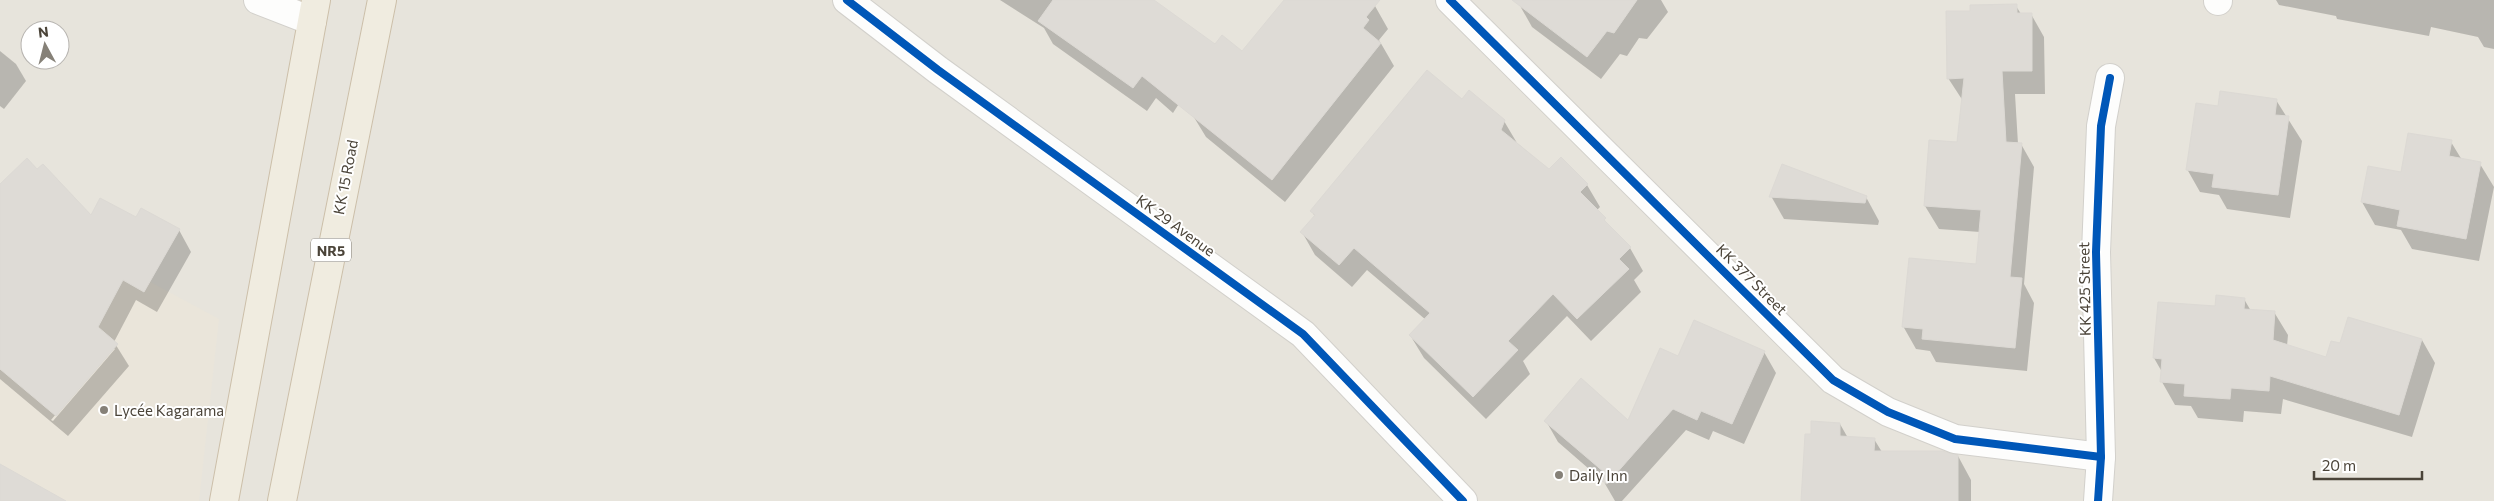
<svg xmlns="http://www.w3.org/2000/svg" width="2494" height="501" font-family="Commissioner,sans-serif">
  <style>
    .residential { fill: #e7e4dc; fill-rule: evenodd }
    .education { fill: #eae5da }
    .shadow { fill: #0003; fill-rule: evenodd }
    .building { fill: #dedbd6; stroke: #dcd9d4 }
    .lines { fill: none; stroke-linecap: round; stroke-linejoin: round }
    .minor-casing { stroke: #d2d0cb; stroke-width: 30 }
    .trunk-casing { stroke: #ccbfa9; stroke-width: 30 }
    .minor { stroke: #fdfdfc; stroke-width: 28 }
    .trunk { stroke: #f0ece0; stroke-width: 28 }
    .cycleway-casing { stroke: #fff; stroke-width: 11 }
    .cycleway { stroke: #0057b8; stroke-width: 8 }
    .poi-dot { fill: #868178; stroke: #fff; stroke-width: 2 }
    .labels { text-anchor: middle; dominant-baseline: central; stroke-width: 4; stroke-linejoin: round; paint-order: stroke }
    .shield { fill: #fff; stroke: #817c74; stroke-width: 1 }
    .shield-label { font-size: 14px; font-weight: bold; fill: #4b4439 }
    .street-label { font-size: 15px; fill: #4b4439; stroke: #fff }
    .poi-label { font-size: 15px; fill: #4b4439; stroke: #fff; text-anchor: start }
  </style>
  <rect width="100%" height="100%" fill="#f4f2ee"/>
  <path class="residential" d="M0 0H2494V501H0ZM30 30H60V60H30Z"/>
  <path class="education" d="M0 201 219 319 199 501H0Z"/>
  <g class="shadow">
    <path d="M1000 0H1152L1210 55 1173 113 1156 98 1147 111 1053 44 1044 28Z"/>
    <path d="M1285 0H1367L1375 6 1388 29 1379 40 1394 66 1285 202 1206 137 1192 114Z"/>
    <path d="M1522 0H1661L1668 12 1647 39 1639 38 1627 56 1620 54 1601 79 1532 27 1519 4Z"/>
    <path d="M2276 0H2494V49L2484 47 2478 37 2431 27 2429 36 2337 19 2336 16 2279 5Z"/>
    <path d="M2016 6 2021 14H2031L2044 37 2045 94H2015L2018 144H2021L2034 167 2024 284 2034 303 2027 371 1936 362 1930 351 1916 349 1903 326 1977 266 1980 232 1939 229 1925 206 1930 142 1958 144 1963 101 1948 78 1971 13Z"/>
    <path d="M0 51 16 64 26 81 4 109 0 106Z"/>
    <path d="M2276 100 2302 141 2290 218 2227 209 2219 195 2200 192 2187 169 2219 107Z"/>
    <path d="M1462 101 1504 121 1517 143 1549 170 1587 185 1600 207 1597 210 1612 230 1630 248 1643 271 1634 280 1641 292 1591 341 1567 316 1523 361 1530 374 1486 419 1424 358 1410 335 1426 320 1367 270 1352 287 1315 255 1302 232 1315 217 1312 211Z"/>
    <path d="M2451 142 2462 160 2480 164 2494 187 2479 261 2412 249 2401 230 2375 225 2362 202Z"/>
    <path d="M37 171 92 217 137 219 179 230 191 252 157 312 136 300 114 342 129 366 68 436 0 379V186ZM111 349H115L53 421 51 420Z"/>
    <path d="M1771 196 1866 197 1879 221 1878 225 1784 219Z"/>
    <path d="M2244 299 2251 311 2274 312 2288 335 2287 346 2327 359 2340 345 2422 340 2435 363 2412 437 2283 399 2281 414 2244 411 2243 422 2198 418 2191 406 2175 405 2162 382V372L2154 358 2216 307Z"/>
    <path d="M1764 352 1776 373 1744 444 1713 431 1709 440 1686 430 1622 501H1615L1604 482 1558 442 1546 421 1629 422 1679 357Z"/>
    <path d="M1840 424 1848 438 1874 439 1882 452 1958 456 1971 480V501H1802L1812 435Z"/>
  </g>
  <g class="building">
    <path d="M1053 0H1154L1215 44 1222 35 1242 51 1284 0H1380L1366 17 1369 20 1363 28 1381 43 1272 180 1142 76 1133 88 1038 21Z"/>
    <path d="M1512 0H1637L1614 33 1607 31 1587 57Z"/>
    <path d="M2017 4V13H2032V71H2002L2006 142 2022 143 2010 277 2022 278 2015 348 1922 339 1923 329 1902 327 1909 258 1976 264 1981 210 1924 206 1929 140 1957 142 1964 78 1947 79 1946 11H1970V5Z"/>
    <path d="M1427 70 1462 99 1469 90 1505 120 1501 130 1549 169 1561 157 1588 184 1580 192 1606 218 1604 220 1631 247 1619 259 1629 269 1577 319 1553 294 1508 341 1518 350 1473 397 1409 335 1430 313 1354 248 1339 265 1300 232 1315 215 1310 211Z"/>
    <path d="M2220 91 2277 99 2275 115 2289 116 2278 195 2212 187 2214 174 2186 170 2196 103 2218 106Z"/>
    <path d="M2408 133 2452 140 2449 156 2481 162 2466 239 2397 226 2400 210 2361 202 2368 166 2401 172Z"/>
    <path d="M27 158 37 169 43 164 91 215 100 198 136 217 141 208 180 229 144 292 123 280 98 327 118 344 56 416 0 369V184Z"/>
    <path d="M1782 164 1867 196 1865 203 1769 197Z"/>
    <path d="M2216 295 2245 298 2244 309 2275 311 2273 340 2326 357 2331 341 2340 343 2348 317 2422 339 2399 415 2270 376 2269 391 2231 388 2230 399 2184 396 2185 384 2160 382 2162 359 2153 358 2158 302 2215 306Z"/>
    <path d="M1694 320 1765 351 1732 424 1701 411 1697 420 1673 409 1607 484 1602 481 1605 473 1544 421 1581 378 1628 420 1660 348 1678 356Z"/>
    <path d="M1811 421 1840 423V436L1875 438 1874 451H1942L1958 455V501H1801L1805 434H1811Z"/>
    <path d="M0 464 66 501H0Z"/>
  </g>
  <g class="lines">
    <g class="minor-casing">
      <g id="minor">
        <path d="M258 0 312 21"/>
        <path d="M847 0 938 70 1303 334 1463 501"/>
        <path d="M1450 0 1833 380 1888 412 1955 439 2101 457"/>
        <path d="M2218 1V0"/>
        <path d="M2098 501 2101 457 2096 252 2101 126 2110 78"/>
      </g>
    </g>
    <g class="trunk-casing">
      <g id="trunk">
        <path d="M224 501 316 0"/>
        <path d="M282 501 382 0"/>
      </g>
    </g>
    <use href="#minor" class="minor"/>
    <use href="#trunk" class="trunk"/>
    <g class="cycleway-casing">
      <g id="cycleway">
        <path d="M847 0 938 70 1303 334 1463 501"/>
        <path d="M1450 0 1833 380 1888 412 1955 439 2101 457"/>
        <path d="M2098 501 2101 457 2096 252 2101 126 2110 78"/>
      </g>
    </g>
    <use href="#cycleway" class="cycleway"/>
  </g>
  <g class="poi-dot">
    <circle cx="104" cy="410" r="5"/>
    <circle cx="1559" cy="475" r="5"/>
  </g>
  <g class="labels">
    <rect class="shield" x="311" y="238.5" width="40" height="23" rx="4"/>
    <g class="shield-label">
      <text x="331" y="250">NR5</text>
    </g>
    <g class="street-label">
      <text transform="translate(345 177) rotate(-79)">KK 15 Road</text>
      <text transform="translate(1176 225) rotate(36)">KK 29 Avenue</text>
      <text transform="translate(1752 279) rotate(45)">KK 377 Street</text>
      <text transform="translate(2084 289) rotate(-91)">KK 425 Street</text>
    </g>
    <g class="poi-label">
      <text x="114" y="410">Lycée Kagarama</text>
      <text x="1569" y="475">Daily Inn</text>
    </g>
  </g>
  <g transform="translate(45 45) rotate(353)"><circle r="24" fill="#ffffff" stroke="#b7b4b0"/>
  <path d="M0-4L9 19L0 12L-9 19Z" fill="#868178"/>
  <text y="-8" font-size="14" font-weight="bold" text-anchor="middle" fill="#4b4439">N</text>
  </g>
  <path d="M2314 471v8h108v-8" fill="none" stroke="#4b4439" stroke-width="2.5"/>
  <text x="2322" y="471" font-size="15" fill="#4b4439" stroke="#ffffff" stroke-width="4" paint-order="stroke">20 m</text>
</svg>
